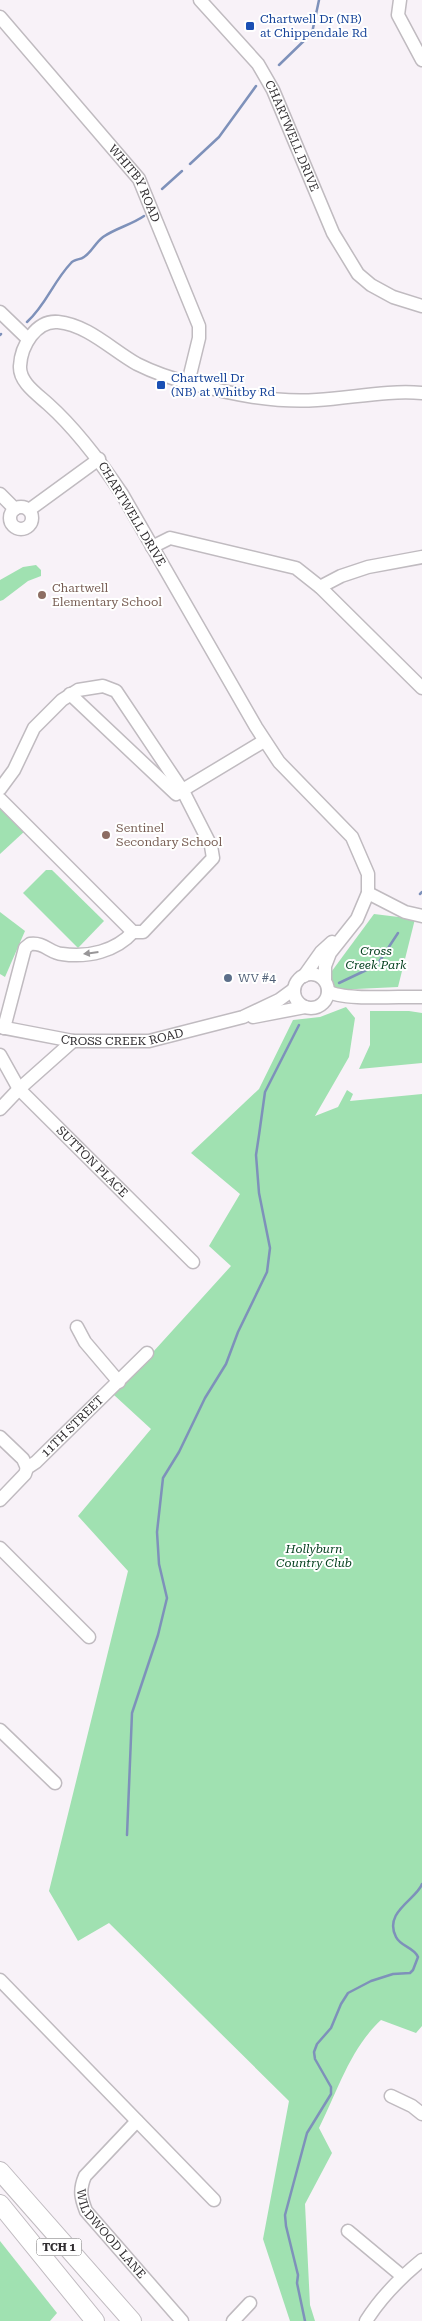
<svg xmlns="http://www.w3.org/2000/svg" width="422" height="2321" font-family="'Roboto Serif',serif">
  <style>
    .green { fill: #a0e1b1 }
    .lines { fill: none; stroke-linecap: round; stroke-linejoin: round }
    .stream { stroke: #7e91ba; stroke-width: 2.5 }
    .minor-casing { stroke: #c0bbc0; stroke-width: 15 }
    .highway-casing { stroke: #c0bbc0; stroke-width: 20 }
    .minor { stroke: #fff; stroke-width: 12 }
    .highway { stroke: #fff; stroke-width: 18 }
    .oneway { fill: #989698 }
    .transit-dot { fill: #1a4fb4; stroke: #fff; stroke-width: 2 }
    .education-dot { fill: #8d6e63; stroke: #fff; stroke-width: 2 }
    .service-dot { fill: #5c6f8a; stroke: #fff; stroke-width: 2 }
    .labels { text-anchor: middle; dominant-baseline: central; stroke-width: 4; stroke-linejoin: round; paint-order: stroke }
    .shield { fill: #fff; stroke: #6e6c6e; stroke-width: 1 }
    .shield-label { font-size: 11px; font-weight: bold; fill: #302d30 }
    .transit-label { font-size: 12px; fill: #164399; stroke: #fff; text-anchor: start }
    .street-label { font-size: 12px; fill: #302d30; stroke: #fff }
    .education-label { font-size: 12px; fill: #785e54; stroke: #fff; text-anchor: start }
    .park-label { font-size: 12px; font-style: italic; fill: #05411f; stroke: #fff }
    .service-label { font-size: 12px; fill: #4e5e75; stroke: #fff; text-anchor: start }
  </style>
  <rect width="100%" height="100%" fill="#f8f2f8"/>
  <g class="green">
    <path d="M36 565 41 570V576L28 581 3 600 0 601V580L23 567Z"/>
    <path d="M0 802 26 830 0 854Z"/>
    <path d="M46 870H52L104 921 78 948 23 893Z"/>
    <path d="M0 912 25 931 5 977 0 974Z"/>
    <path d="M374 914 415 919 398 987 335 990 328 981 329 975Z"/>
    <path d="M346 1007 355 1018 349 1057 315 1116 338 1107 347 1090 353 1094 350 1101 422 1094V2026L416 2033 381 2020C350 2049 338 2090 319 2128L332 2153 305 2204 310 2305 315 2321H290L263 2239 289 2101 109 1923 78 1941 49 1891 128 1571 78 1516 151 1429 114 1395 231 1266 209 1246 240 1194 191 1153 259 1089 293 1020 320 1017Z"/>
    <path d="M370 1011H409L422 1013V1063L359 1069 370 1045Z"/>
    <path d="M0 2241 57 2313 50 2321H0Z"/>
  </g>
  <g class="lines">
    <g class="stream">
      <path d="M279 65 312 33 319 0"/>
      <path d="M190 164 219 137 256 86"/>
      <path d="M162 189 182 171"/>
      <path d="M27 322C46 305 53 282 71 263 74 259 80 260 84 257 92 252 95 243 103 237 116 228 131 225 144 216"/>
      <path d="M0 335 1 334"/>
      <path d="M420 894 422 892"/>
      <path d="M339 983 377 965 398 933"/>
      <path d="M127 1835 132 1713 158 1635 167 1598 159 1564 157 1532 163 1478 179 1452 205 1398 226 1364 238 1332 267 1272 270 1248 259 1193 256 1155 259 1135 265 1092 299 1025"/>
      <path d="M305 2321 297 2283 298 2275 286 2226 285 2215 307 2133 331 2094V2087L315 2059 314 2052 317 2044 331 2028 341 2004 348 1993 371 1981 393 1974 410 1973 413 1970 418 1957C414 1947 401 1947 396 1937 383 1912 417 1899 422 1884"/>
    </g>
    <g class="minor-casing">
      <g id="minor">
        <path id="s1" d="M200 0 258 64 273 90 333 233 358 274 371 285 393 297 422 306"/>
        <path d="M400 0 398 15 422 60"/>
        <path id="s2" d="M0 17 139 179 199 326V338L188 383"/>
        <path d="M0 312 28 339"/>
        <path d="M0 494 15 509"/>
        <circle cx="21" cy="518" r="11"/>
        <path d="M29 510 99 459"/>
        <path d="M152 547 170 538 296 568 320 587 422 688"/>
        <path d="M320 587 341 576 368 567 422 557"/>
        <path d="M70 694 176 794 264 741"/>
        <path d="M0 789 14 770 34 728 62 700 78 690 103 686 116 691 183 791 211 846 213 858 143 932H133L0 799"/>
        <path d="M368 893 405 912 422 916"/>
        <circle cx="311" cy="991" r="17"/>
        <path d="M304 976 321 952 332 942"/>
        <path d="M325 980V966L330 953 357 919 368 893V874L352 837 279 762 256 727 122 494C100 461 77 430 48 404 37 394 19 382 20 366 21 346 36 320 58 322 88 325 112 350 137 364 153 372 173 379 190 383 231 394 274 403 317 400 352 398 387 390 422 393"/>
        <path d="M328 991C342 1001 402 996 422 997"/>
        <path d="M253 1017 305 1007"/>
        <path id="s3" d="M0 1027 73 1041H149L243 1017 279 1000 294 989"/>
        <path d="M4 1028 25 948 30 944C44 942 50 953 62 954 88 958 116 951 133 932"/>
        <path id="s4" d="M0 1055 19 1089 193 1262"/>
        <path d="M0 1109 19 1089 73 1041"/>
        <path d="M77 1327 85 1342 119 1382"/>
        <path d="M0 1437 23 1459 27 1468"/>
        <path id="s5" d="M0 1500 25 1474 27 1468 36 1462 147 1353"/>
        <path d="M0 1548 89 1637"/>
        <path d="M0 1730 55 1783"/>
        <path d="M0 1980 214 2200"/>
        <path d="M391 2096 412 2106 422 2114"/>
        <path id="s6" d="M137 2121 85 2176C79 2190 81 2198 86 2211L182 2321"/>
        <path d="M348 2231 402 2276"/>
        <path d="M233 2321 250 2303"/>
        <path d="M366 2321C381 2297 400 2278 422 2260"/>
      </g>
    </g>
    <g class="highway-casing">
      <g id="highway">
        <path d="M0 2171 132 2321"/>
        <path d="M0 2204 95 2321"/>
      </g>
    </g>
    <use href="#minor" class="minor"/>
    <use href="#highway" class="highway"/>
  </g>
  <defs><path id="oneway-solid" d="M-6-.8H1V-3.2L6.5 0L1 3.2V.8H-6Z" transform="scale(1.25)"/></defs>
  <use class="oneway" href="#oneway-solid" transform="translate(91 953) rotate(173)"/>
  <g class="transit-dot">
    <rect x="245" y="21" width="10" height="10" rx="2.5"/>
    <rect x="156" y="380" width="10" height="10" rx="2.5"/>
  </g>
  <g class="education-dot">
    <circle cx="42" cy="595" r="5"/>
    <circle cx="106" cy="835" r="5"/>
  </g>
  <circle class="service-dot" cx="228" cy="978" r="5"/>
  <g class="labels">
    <rect class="shield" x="36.5" y="2238.5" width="45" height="17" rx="4"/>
    <g class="shield-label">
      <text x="59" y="2247">TCH 1</text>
    </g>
    <g class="transit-label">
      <text x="260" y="19">Chartwell Dr (NB)<tspan x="260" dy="14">at Chippendale Rd</tspan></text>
      <text x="171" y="378">Chartwell Dr<tspan x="171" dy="14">(NB) at Whitby Rd</tspan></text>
    </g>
    <g class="street-label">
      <text stroke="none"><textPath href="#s1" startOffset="166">CHARTWELL DRIVE</textPath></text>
      <text stroke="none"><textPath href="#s2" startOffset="215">WHITBY ROAD</textPath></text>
      <text transform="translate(132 514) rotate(59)">CHARTWELL DRIVE</text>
      <text stroke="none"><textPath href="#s3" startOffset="124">CROSS CREEK ROAD</textPath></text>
      <text stroke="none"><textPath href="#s4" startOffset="142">SUTTON PLACE</textPath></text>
      <text stroke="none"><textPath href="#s5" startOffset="104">11TH STREET</textPath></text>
      <text stroke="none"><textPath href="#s6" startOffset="144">WILDWOOD LANE</textPath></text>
    </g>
    <g class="education-label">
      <text x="52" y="588">Chartwell<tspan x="52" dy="14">Elementary School</tspan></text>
      <text x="116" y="828">Sentinel<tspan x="116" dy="14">Secondary School</tspan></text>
    </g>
    <g class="park-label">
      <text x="376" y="951">Cross<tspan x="376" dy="14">Creek Park</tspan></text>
      <text x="314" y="1549">Hollyburn<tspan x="314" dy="14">Country Club</tspan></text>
    </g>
    <g class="service-label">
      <text x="238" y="978">WV #4</text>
    </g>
  </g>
</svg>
